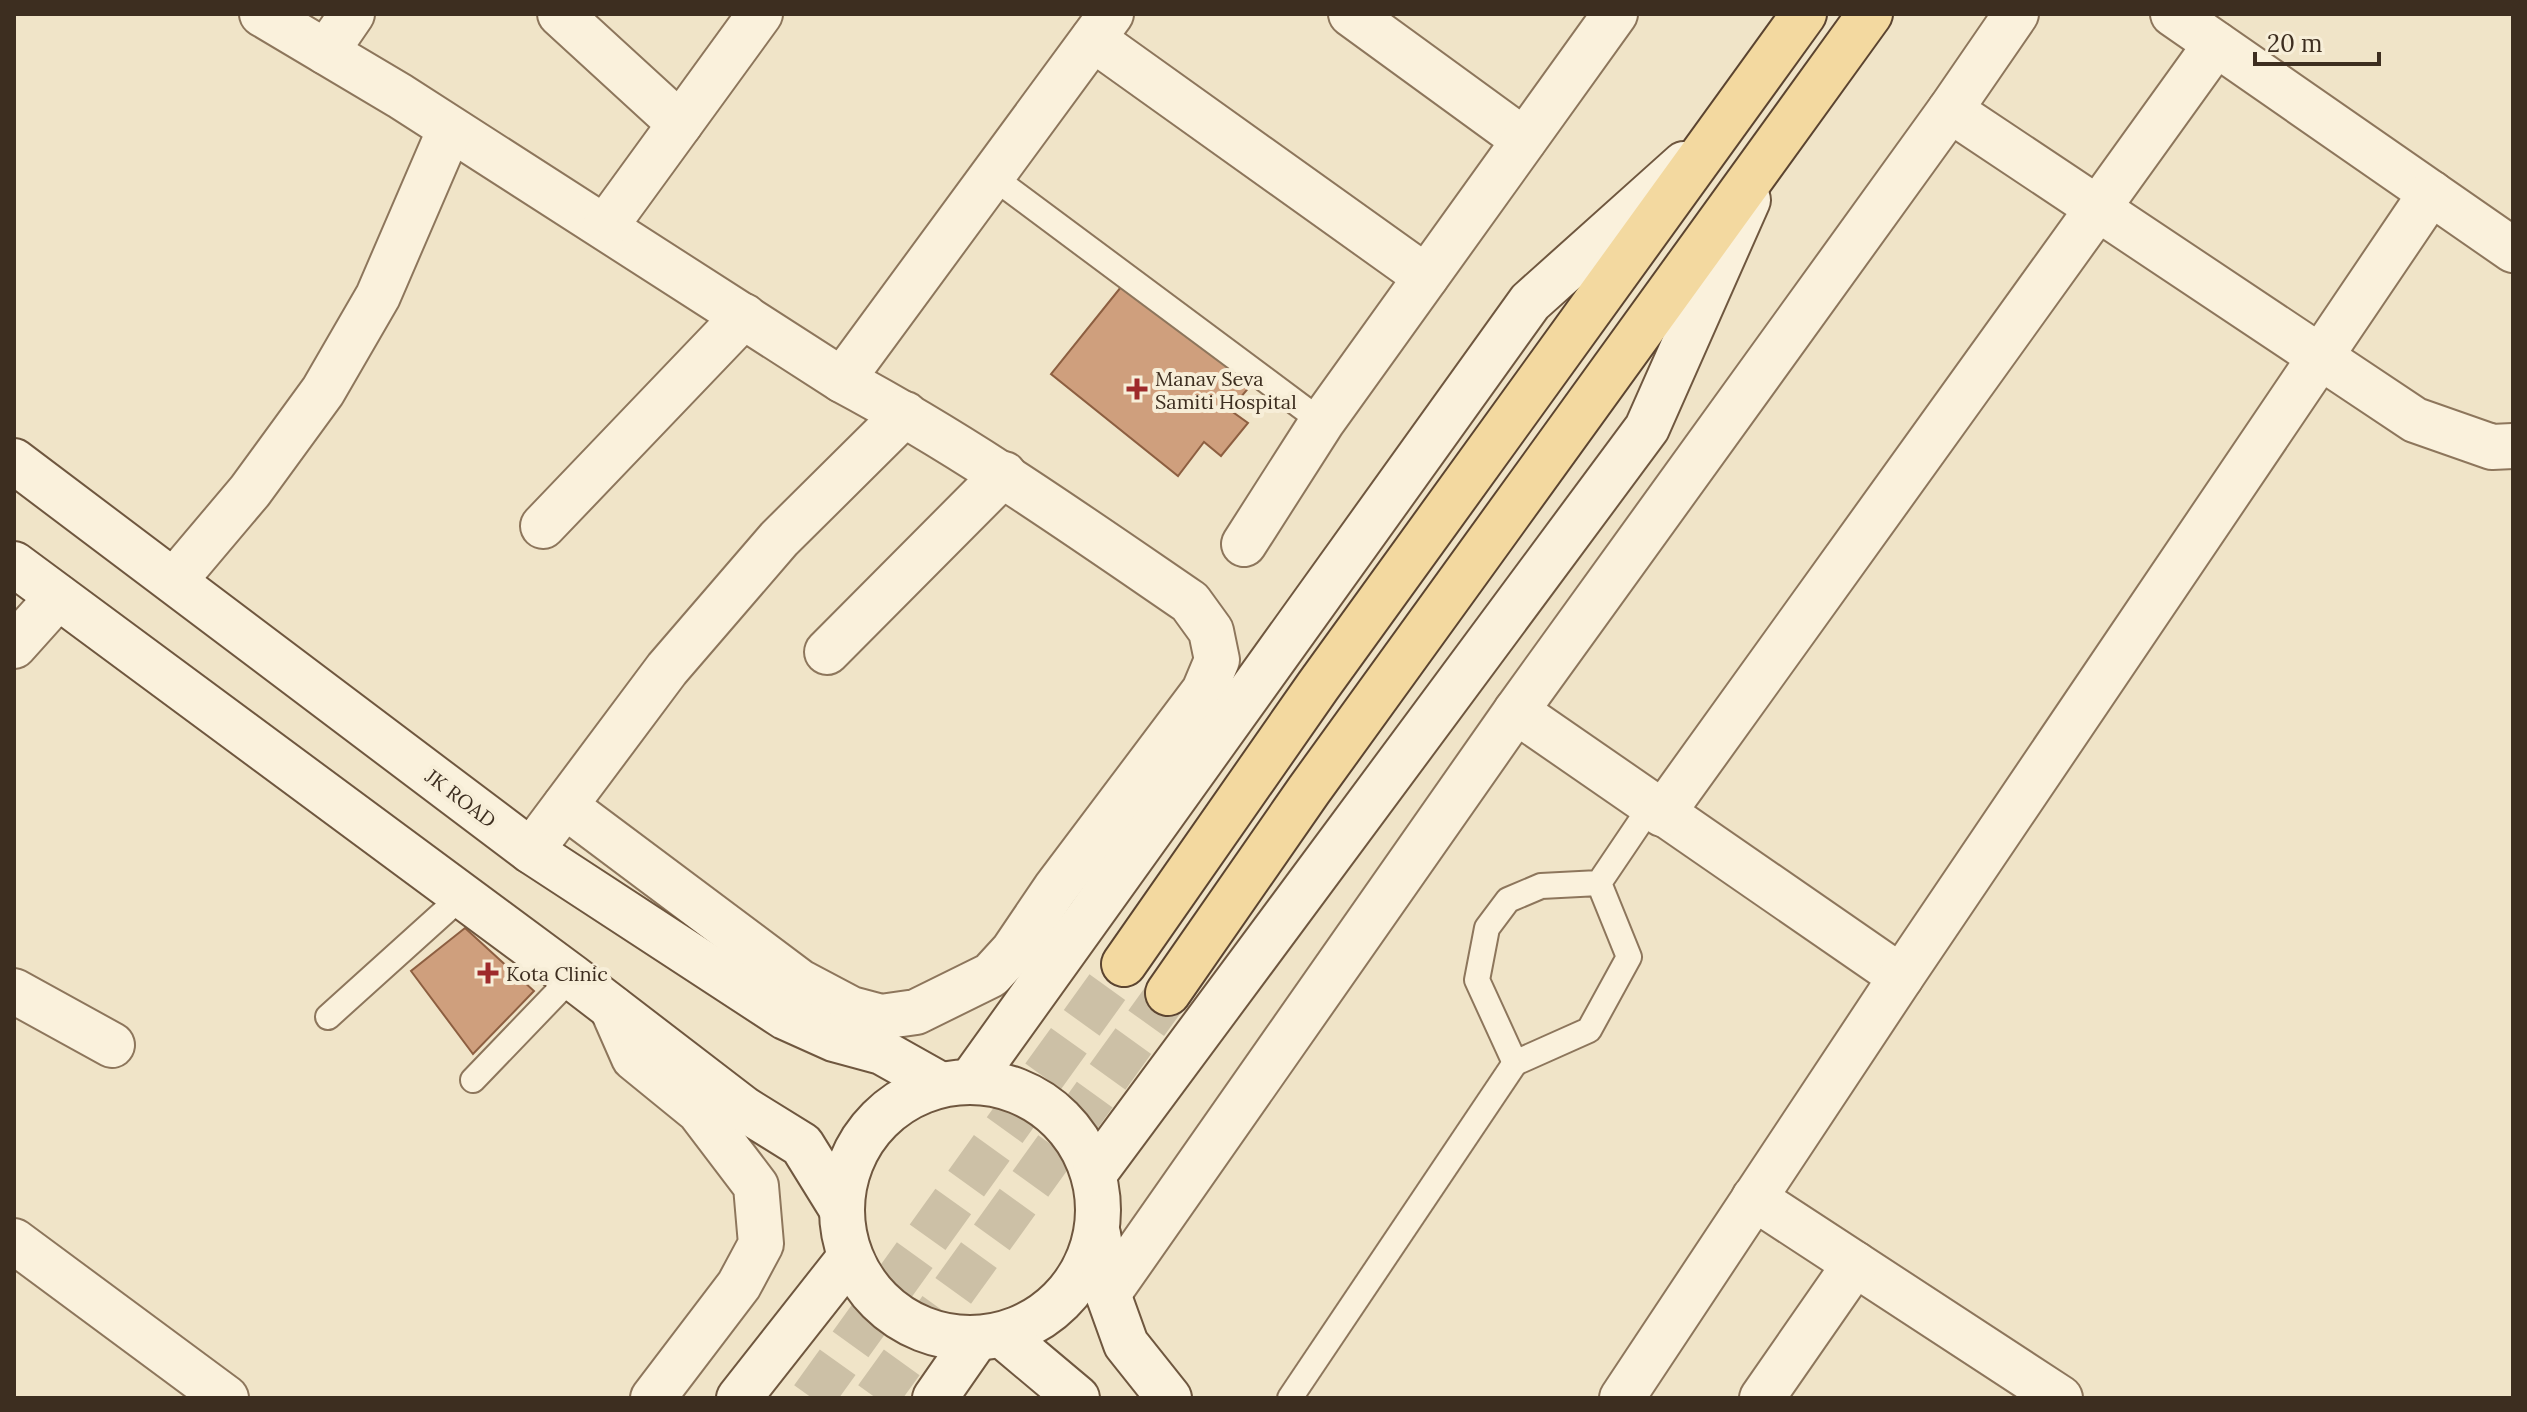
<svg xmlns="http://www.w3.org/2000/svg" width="2527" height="1412" font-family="Lora,serif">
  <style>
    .building { fill: #cf9f7d; stroke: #8d5f41; stroke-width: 2 }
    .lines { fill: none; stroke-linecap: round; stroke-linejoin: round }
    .primary-tunnel { stroke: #ccc0a6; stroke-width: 44; stroke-dasharray: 44 22; stroke-linecap: butt }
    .lane-casing { stroke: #8d765c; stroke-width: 28 }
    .street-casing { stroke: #8d765c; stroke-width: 48 }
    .secondary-casing { stroke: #6f573f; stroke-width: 48 }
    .primary-casing { stroke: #5b4430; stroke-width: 48 }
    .lane { stroke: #faf1dc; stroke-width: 24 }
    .street { stroke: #faf1dc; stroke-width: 44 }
    .secondary { stroke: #faf1dc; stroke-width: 44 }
    .primary { stroke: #f3d9a0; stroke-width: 44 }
    .poi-dot { fill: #9e2a2b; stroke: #f7eed8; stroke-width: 3 }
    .labels { text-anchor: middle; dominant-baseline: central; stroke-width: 8; stroke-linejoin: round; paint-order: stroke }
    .poi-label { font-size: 20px; fill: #3d2e20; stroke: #f7eed8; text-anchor: start }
    .street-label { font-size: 20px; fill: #3d2e20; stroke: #f7eed8 }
  </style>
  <rect width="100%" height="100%" fill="#f0e4c8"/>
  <g class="building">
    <path d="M1125 282 1251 385 1230 410 1248 423 1221 456 1204 442 1178 476 1051 374Z"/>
    <path d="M465 928 534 991 473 1054 411 971Z"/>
  </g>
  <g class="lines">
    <g class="primary-tunnel">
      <path d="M812 1398 1124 964"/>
      <path d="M876 1398 1168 993"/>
    </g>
    <g class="lane-casing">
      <g id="lane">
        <path d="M993 177 1322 422"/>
        <path d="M1599 883 1541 886 1508 900 1487 928 1477 980 1515 1063 1589 1030 1629 957 1599 883 1651 806"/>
        <path d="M328 1017 461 897"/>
        <path d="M473 1080 572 977"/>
        <path d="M1290 1398 1515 1063"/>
      </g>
    </g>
    <g class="street-casing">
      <g id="street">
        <path d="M262 14 400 96 842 380C964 445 1076 524 1190 602L1211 631 1217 660 1204 691 1055 889 1013 951 991 975 916 1012 881 1017 851 1009 800 982 565 806"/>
        <path d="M560 14 680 124"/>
        <path d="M1351 14 1524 140"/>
        <path d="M2173 14 2513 250"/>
        <path d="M1093 39 1426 277"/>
        <path d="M326 52 352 14"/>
        <path d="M1950 110 2415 420 2492 447 2513 446"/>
        <path d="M605 227 760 14"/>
        <path d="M842 380 1111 14"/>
        <path d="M543 526 744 316"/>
        <path d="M1244 544 1322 422 1615 14"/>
        <path d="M174 581 250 491 323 391 378 296 450 129"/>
        <path d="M14 646 58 597"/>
        <path d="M827 652 1004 474"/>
        <path d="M1516 711 1901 977"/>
        <path d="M1662 814 2216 44"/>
        <path d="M531 851 667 669 779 539 905 414"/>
        <path d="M14 991 112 1045"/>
        <path d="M612 1008 634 1058 699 1111 756 1186 761 1244 739 1285 653 1398"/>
        <path d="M1754 1198 2060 1398"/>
        <path d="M14 1241 226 1398"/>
        <path d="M1108 1294 1516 711 1950 110 2016 14"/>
        <path d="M1622 1398 1901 977 2431 193"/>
        <path d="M1762 1398 1855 1264"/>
      </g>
    </g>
    <g class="secondary-casing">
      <g id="secondary">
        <path d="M14 461 531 851 785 1017 834 1039 882 1052 939 1084"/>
        <path d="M14 564 572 977 744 1109 802 1145 841 1208"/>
        <path d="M971 1081 1530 302 1684 164"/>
        <circle cx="970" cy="1210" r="128"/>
        <path d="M1094 1174 1647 428 1748 200"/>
        <path d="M1098 1234 1108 1294 1126 1344 1169 1398"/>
        <path d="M1002 1335 1077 1398"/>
        <path d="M739 1398 850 1257"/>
        <path d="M935 1398 976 1339"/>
      </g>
    </g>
    <g class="primary-casing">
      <g id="primary">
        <path d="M1124 964 1318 686 1804 14"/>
        <path d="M1168 993 1309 790 1870 14"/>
      </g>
    </g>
    <use href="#lane" class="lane"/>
    <use href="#street" class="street"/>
    <use href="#secondary" class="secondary"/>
    <use href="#primary" class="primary"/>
  </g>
  <g class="poi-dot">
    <path d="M1133 377h8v8h8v8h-8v8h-8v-8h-8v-8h8z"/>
    <path d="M484 961h8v8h8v8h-8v8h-8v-8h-8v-8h8z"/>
  </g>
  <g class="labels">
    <g class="poi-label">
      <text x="1155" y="378">Manav Seva<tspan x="1155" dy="23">Samiti Hospital</tspan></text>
      <text x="506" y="973">Kota Clinic</text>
    </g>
    <g class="street-label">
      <text transform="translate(461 798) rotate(37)">JK ROAD</text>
    </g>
  </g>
  <rect width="2527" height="1412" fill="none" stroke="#3d2e20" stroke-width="32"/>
  <path d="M2255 52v12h124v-12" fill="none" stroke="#3d2e20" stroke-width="4"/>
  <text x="2267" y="52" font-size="24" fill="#3d2e20" stroke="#f7eed8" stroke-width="6" paint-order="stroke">20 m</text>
</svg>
